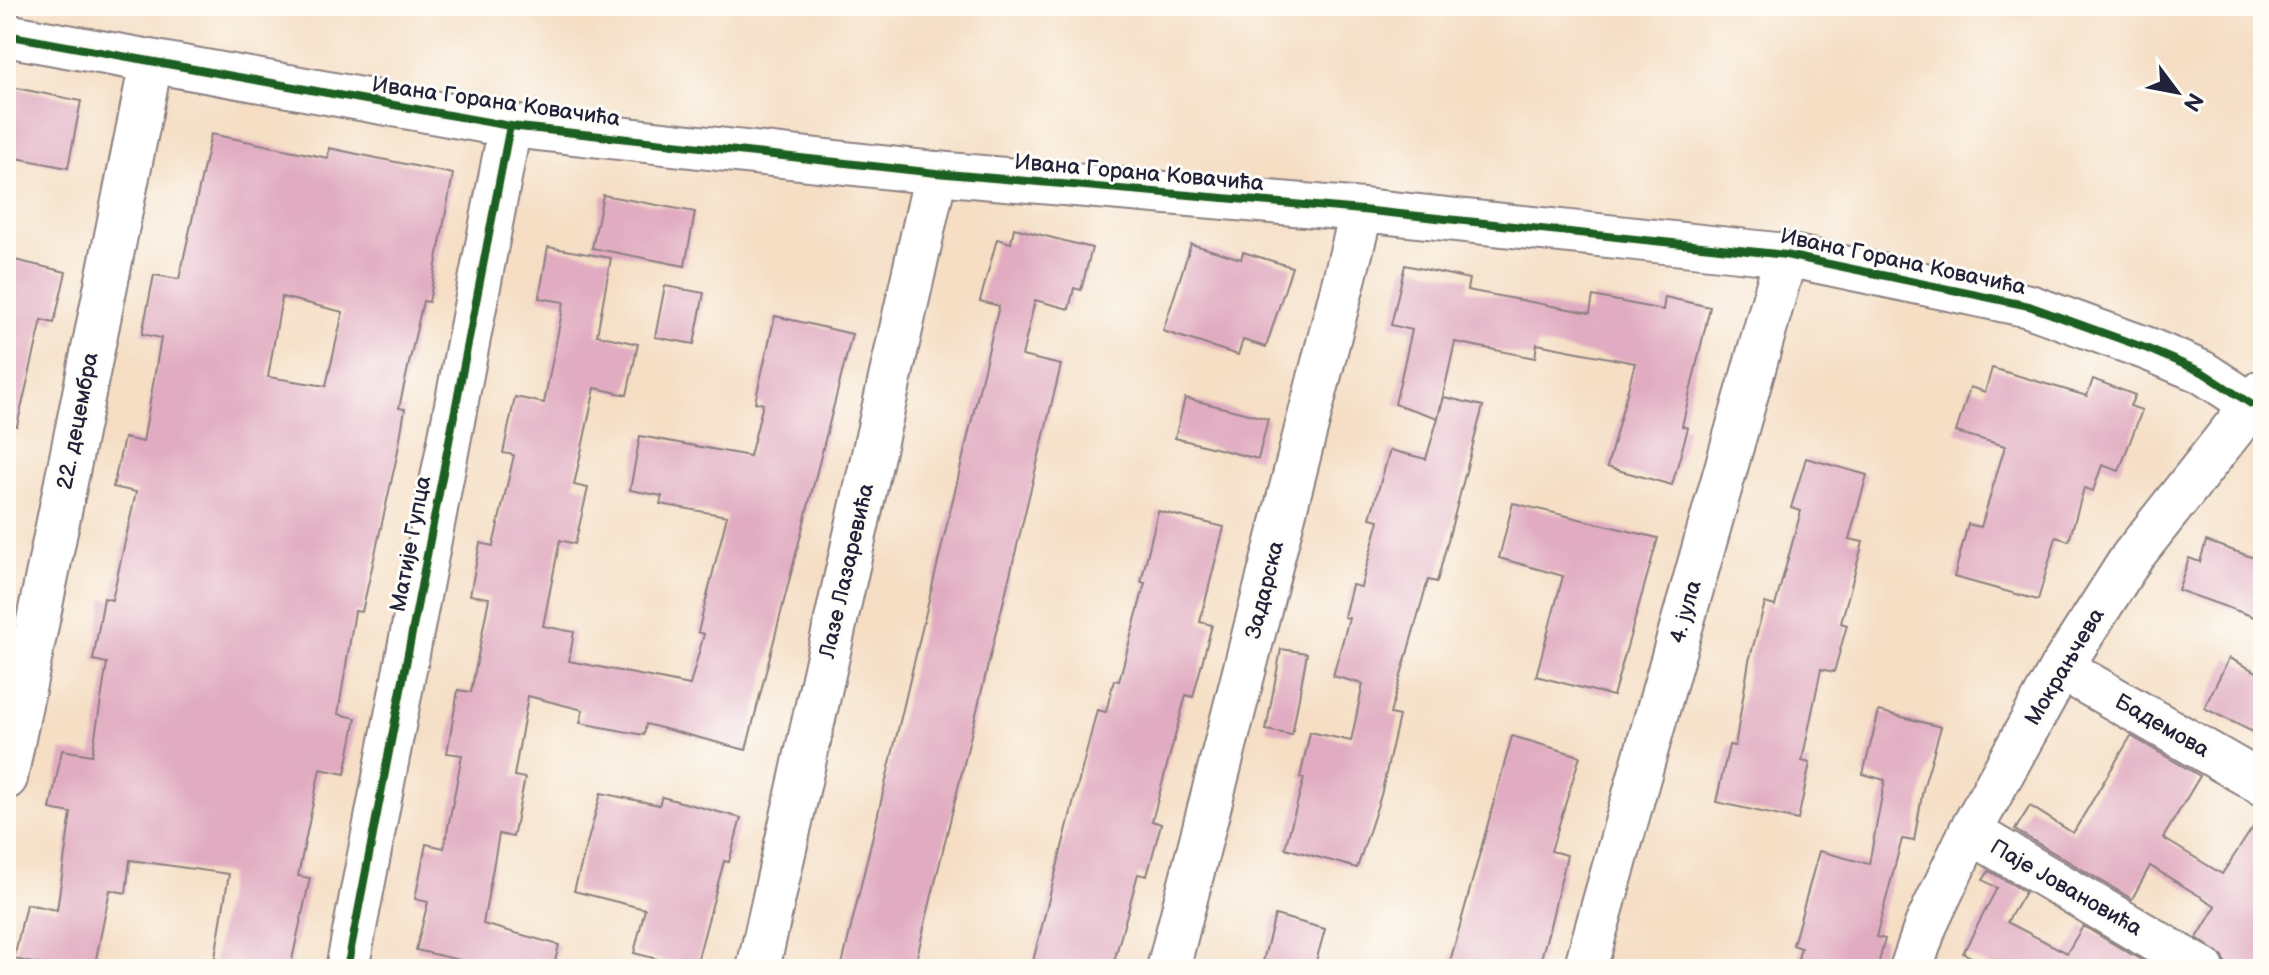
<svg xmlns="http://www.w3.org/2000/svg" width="2269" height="975" font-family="'Balsamiq Sans',sans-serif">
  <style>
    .building { fill: #e1acc1; fill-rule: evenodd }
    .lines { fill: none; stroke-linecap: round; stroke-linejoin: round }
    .minor-casing { stroke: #8c8080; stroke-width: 46 }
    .minor { stroke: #fff; stroke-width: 42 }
    .cycleway-casing { stroke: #fdfcf7; stroke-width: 13 }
    .cycleway { stroke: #1b5e20; stroke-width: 8 }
    .labels { text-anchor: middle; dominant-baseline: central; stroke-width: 6; stroke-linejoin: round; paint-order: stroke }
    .street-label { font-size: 22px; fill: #22223b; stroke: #fdfcf7 }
  </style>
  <rect width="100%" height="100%" fill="#fdfcf7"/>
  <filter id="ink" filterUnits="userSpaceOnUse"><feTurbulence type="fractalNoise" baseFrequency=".0125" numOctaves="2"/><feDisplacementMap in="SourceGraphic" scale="16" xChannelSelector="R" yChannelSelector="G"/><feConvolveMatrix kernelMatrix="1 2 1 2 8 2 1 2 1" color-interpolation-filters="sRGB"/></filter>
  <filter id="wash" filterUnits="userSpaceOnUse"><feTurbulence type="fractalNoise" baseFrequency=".006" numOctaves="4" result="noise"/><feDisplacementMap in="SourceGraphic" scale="32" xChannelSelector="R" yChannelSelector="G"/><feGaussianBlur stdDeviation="1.8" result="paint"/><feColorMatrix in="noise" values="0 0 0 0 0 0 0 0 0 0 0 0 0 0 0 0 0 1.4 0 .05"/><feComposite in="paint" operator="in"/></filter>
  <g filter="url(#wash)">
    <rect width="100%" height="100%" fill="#f5dec4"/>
    <g id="blocks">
      <g class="building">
        <path d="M6 86 81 101 68 168 6 156Z"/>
        <path d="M211 134 328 158 329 148 453 174 429 302 423 301 399 408 405 409 397 456 362 612 355 611 338 714 356 718 345 774 320 769 298 876 310 878 290 969H213L229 874 130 860 126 893 110 890 94 969H62L14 959 26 904 57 910 71 813 50 809 62 750 92 755 107 663 93 660 104 598 112 600 136 492 113 487 124 438 143 442 161 338 142 334 154 275 179 279ZM282 297 343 312 326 386 268 377Z"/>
        <path d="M603 195 695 212 685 266 592 248Z"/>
        <path d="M1014 228 1092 248 1081 290 1074 288 1069 309 1035 300 1022 356 1061 365 914 969H841L999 306 980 301 997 239 1011 243Z"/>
        <path d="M1191 244 1241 259 1243 252 1292 267 1266 347 1243 340 1238 355 1163 331Z"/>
        <path d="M548 247 611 258 597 335 638 344 627 395 595 388 574 485 588 488 575 544 560 540 543 626 574 632 569 661 690 685 704 634 698 632 727 516 660 504 662 496 630 490 640 436 750 456 763 404 755 402 775 316 852 334 746 750 646 724 644 735 580 723 583 710 528 696 514 776 525 778 513 837 499 834 483 924 559 945 553 969H463L464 961 416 950 428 902 415 899 426 844 444 848 462 755 447 753 458 690 471 692 489 598 470 595 480 543 493 546 514 455 503 453 515 397 544 403 564 302 539 298Z"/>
        <path d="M6 258 66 272 54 323 42 320 17 426 6 425Z"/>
        <path d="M1405 265 1469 279 1467 290 1590 313 1593 296 1663 310 1665 297 1710 307 1682 426 1688 428 1672 485 1607 467 1635 363 1537 344 1535 358 1455 342 1438 418 1395 404 1412 330 1391 325Z"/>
        <path d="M665 286 704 293 694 344 655 337Z"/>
        <path d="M1992 368 2087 396 2093 379 2135 395 2130 406 2142 410 2119 471 2102 465 2093 491 2084 488 2069 541 2056 537 2038 600 1954 577 1968 524 1981 527 2005 446 1956 432 1970 387 1985 392Z"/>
        <path d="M1444 397 1483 406 1437 582 1428 580 1390 714 1399 716 1381 795 1357 868 1285 848 1304 778H1300L1310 732 1351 741 1363 684 1333 676 1349 618 1344 617 1352 585 1361 587 1379 520 1370 518 1390 450 1426 459Z"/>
        <path d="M1185 398 1268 419 1258 459 1175 438Z"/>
        <path d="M1806 458 1867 475 1849 539 1863 542 1841 623 1847 625 1834 672 1821 669 1802 761 1810 763 1798 820 1716 802 1729 745 1735 746 1749 661 1765 603 1775 606 1801 511 1791 508Z"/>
        <path d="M1513 503 1658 538 1613 696 1536 676 1563 576 1499 558Z"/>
        <path d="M1158 511 1224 527 1200 622 1212 625 1193 697 1186 695 1152 821 1161 824 1147 876 1138 874 1112 969H1031L1097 710 1106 712 1114 680 1119 681 1145 583 1141 582Z"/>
        <path d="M2206 541 2263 561V620L2178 590 2189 558 2200 562Z"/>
        <path d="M1281 649 1307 653 1292 735 1266 730Z"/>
        <path d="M2229 658 2263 675V737L2204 708Z"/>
        <path d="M1879 711 1941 727 1923 789 1914 841 1902 839 1876 937 1885 939 1877 969H1795L1801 948 1793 945 1819 851 1869 864 1885 780 1863 774Z"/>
        <path d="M1512 736 1580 756 1551 851 1567 855 1549 930 1538 969H1448Z"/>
        <path d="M2131 736 2200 776 2163 838 2222 874 2263 812V969H2227L2223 957 2197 938 2216 906 2150 866 2132 899 2015 830 2030 806 2073 833Z"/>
        <path d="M601 793 659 805 662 797 741 818 729 862 724 861 695 969 634 953 645 909 574 891Z"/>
        <path d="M1989 871 2025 892 2007 922 2067 953 2083 926 2156 969H1994L1963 953 1997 888 1983 880Z"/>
        <path d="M1275 915 1325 929 1314 969H1261Z"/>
      </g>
    </g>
  </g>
  <g filter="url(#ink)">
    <use href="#blocks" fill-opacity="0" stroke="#8c8080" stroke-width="2"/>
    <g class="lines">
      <g class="minor-casing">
        <g id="minor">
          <path d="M6 35 510 126 936 173 1362 210 1786 255 2029 306 2148 349 2202 372 2251 404"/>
          <path d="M2061 668 2263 784"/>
          <path d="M6 778 151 63"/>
          <path d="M1970 832 2203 969"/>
          <path d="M347 969 510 126"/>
          <path d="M758 969 936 173"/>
          <path d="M1168 969 1362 210"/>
          <path d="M1585 969 1786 255"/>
          <path d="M1911 969 1926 925 1970 832 2061 668 2132 557 2263 391"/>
        </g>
      </g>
      <use href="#minor" class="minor"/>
      <g class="cycleway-casing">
        <g id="cycleway">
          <path d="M6 35 510 126 936 173 1362 210 1786 255 2029 306 2148 349 2202 372 2251 404"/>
          <path d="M347 969 510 126"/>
        </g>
      </g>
      <use href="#cycleway" class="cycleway"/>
    </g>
  </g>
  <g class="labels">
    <g class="street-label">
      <text transform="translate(496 102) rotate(8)">Ивана Горана Ковачића</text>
      <text transform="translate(1139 173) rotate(5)">Ивана Горана Ковачића</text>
      <text transform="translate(1903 262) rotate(12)">Ивана Горана Ковачића</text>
      <text transform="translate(78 421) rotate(-79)">22. децембра</text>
      <text transform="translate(411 544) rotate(-79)">Матије Гупца</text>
      <text transform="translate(847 571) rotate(-77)">Лазе Лазаревића</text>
      <text transform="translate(1265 590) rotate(-76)">Задарска</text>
      <text transform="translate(1686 612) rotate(-74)">4. јула</text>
      <text transform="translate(2065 667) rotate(-59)">Мокрањчева</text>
      <text transform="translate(2162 726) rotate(30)">Бадемова</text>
      <text transform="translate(2066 888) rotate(30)">Паје Јовановића</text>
    </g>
  </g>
  <rect width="2269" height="975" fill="none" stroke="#fdfcf7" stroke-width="32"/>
  <g transform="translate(2177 92) rotate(122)" stroke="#fdfcf7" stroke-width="6" paint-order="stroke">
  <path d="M0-6L14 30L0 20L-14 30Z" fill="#22223b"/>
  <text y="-12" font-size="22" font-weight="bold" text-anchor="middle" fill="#22223b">N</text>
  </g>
</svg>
